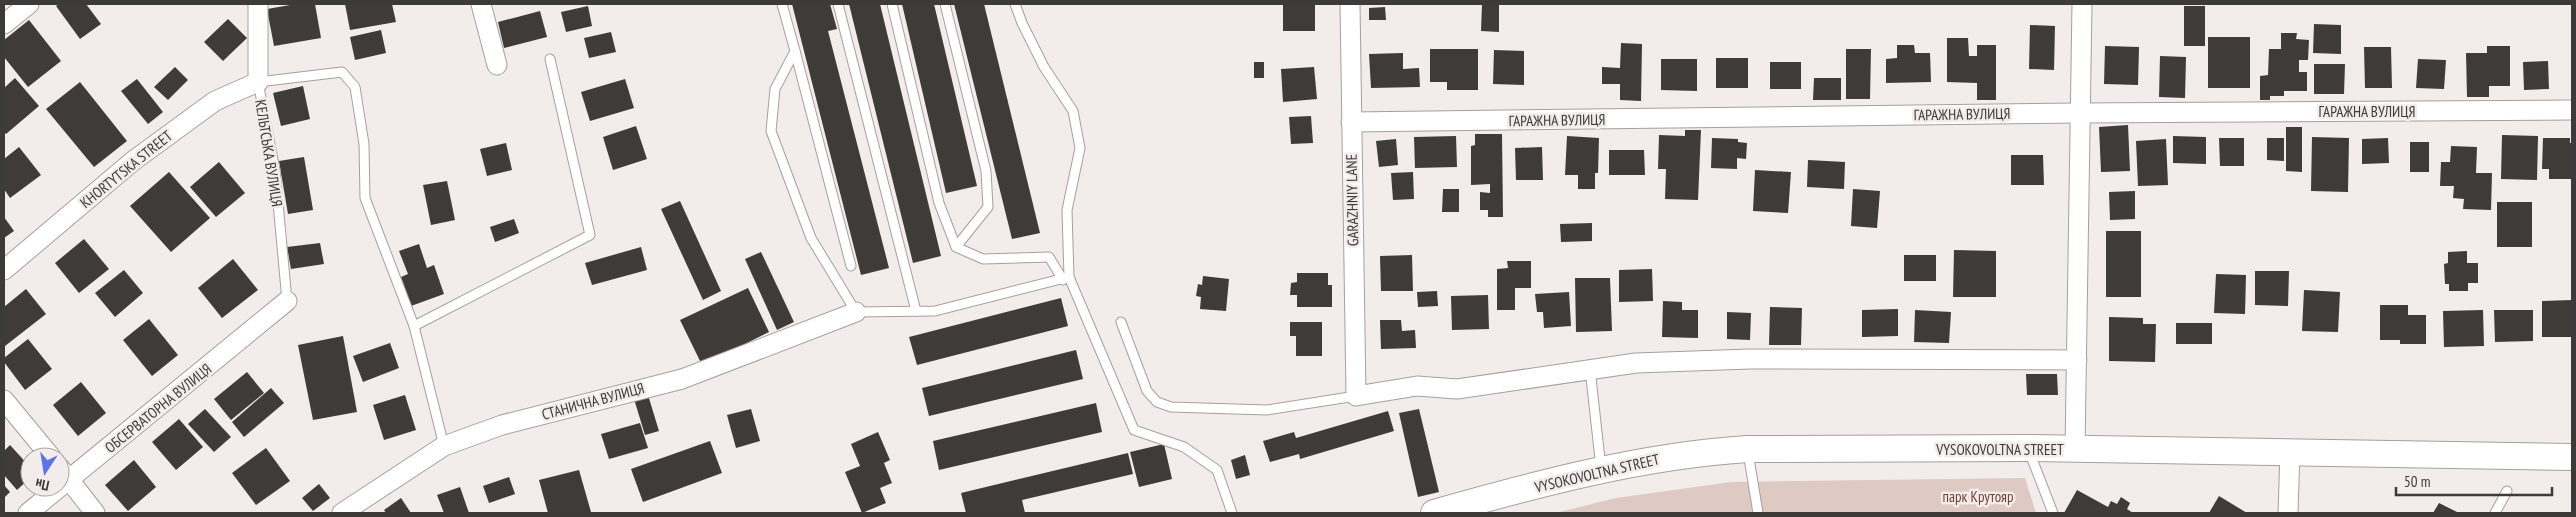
<svg xmlns="http://www.w3.org/2000/svg" width="2576" height="517" font-family="'PT Sans Narrow',sans-serif">
  <style>
    .green { fill: #dfc9c3 }
    .building { fill: #3f3b39 }
    .lines { fill: none; stroke-linecap: round; stroke-linejoin: round }
    .service-casing { stroke: #a5a09e; stroke-width: 11 }
    .minor-casing { stroke: #a5a09e; stroke-width: 21 }
    .secondary-casing { stroke: #a5a09e; stroke-width: 28 }
    .service { stroke: #fff; stroke-width: 9 }
    .minor { stroke: #fff; stroke-width: 19 }
    .secondary { stroke: #fff; stroke-width: 26 }
    .labels { text-anchor: middle; dominant-baseline: central; stroke-width: 5; stroke-linejoin: round; paint-order: stroke }
    .street-label { font-size: 15px; fill: #3d3b3a; stroke: #f2eceb }
    .park-label { font-size: 15px; fill: #713f31; stroke: #f2eceb }
  </style>
  <rect width="100%" height="100%" fill="#f2eceb"/>
  <path class="green" d="M2025 478 2036 513H1556L1616 498 1731 482Z"/>
  <g class="building">
    <path d="M59 4H86L101 24 80 39 56 6Z"/>
    <path d="M296 4H315L321 38 274 46 267 9Z"/>
    <path d="M345 4H392L396 22 350 30Z"/>
    <path d="M792 4H830L837 29 828 31 889 268 861 275Z"/>
    <path d="M849 4H880L941 256 913 263Z"/>
    <path d="M902 4H934L977 186 946 193Z"/>
    <path d="M954 4H984L1040 233 1012 239Z"/>
    <rect x="1283" y="4" width="32" height="27"/>
    <path d="M1482 4 1499 5V32L1481 31Z"/>
    <path d="M588 6 592 26 566 32 561 12Z"/>
    <rect x="2184" y="6" width="21" height="40"/>
    <path d="M1385 7 1386 20H1369V8Z"/>
    <path d="M540 11 547 37 504 48 498 22Z"/>
    <path d="M228 19 247 38 223 61 204 42Z"/>
    <path d="M29 20 61 61 28 87 4 57V40Z"/>
    <path d="M2314 24 2341 25V54L2313 53Z"/>
    <path d="M2030 25 2055 26 2054 70 2029 69Z"/>
    <path d="M381 30 386 53 355 60 350 37Z"/>
    <path d="M611 32 616 52 589 58 584 38Z"/>
    <path d="M2281 33H2297L2296 39 2309 40 2308 60H2299V72H2307V91H2284V96H2270V100H2260V76L2268 75 2269 49H2281Z"/>
    <rect x="2208" y="37" width="42" height="51"/>
    <path d="M1947 38H1968L1969 56H1977V45H1996V100H1977V83L1947 82Z"/>
    <path d="M1621 43 1642 44 1641 101 1620 100V84H1602V67L1620 68Z"/>
    <path d="M1897 45H1914L1915 53H1930L1931 82 1886 83V59L1897 58Z"/>
    <path d="M2105 46 2139 47 2138 85 2104 84Z"/>
    <path d="M2487 46H2510V86H2489V97H2467L2466 53H2487Z"/>
    <path d="M2364 47H2391L2392 88H2365Z"/>
    <path d="M1430 49H1478V90H1447V82H1430Z"/>
    <path d="M1846 49H1871L1870 99H1846Z"/>
    <path d="M1494 50 1524 51V85L1493 84Z"/>
    <path d="M1403 53V69L1419 68 1420 87 1371 88 1369 54Z"/>
    <path d="M2160 56 2186 57 2185 98 2159 97Z"/>
    <rect x="1716" y="58" width="32" height="30"/>
    <path d="M1661 59H1697V91L1661 90Z"/>
    <path d="M2418 59 2446 60 2444 89 2416 88Z"/>
    <path d="M2548 61 2549 89 2524 90 2523 62Z"/>
    <rect x="1254" y="62" width="10" height="16"/>
    <rect x="1770" y="62" width="31" height="27"/>
    <path d="M2314 64H2345L2344 94H2314Z"/>
    <path d="M175 67 188 80 168 100 154 87Z"/>
    <path d="M1314 67 1317 99 1283 102 1281 69Z"/>
    <path d="M15 78 39 106 6 134 4 132V88Z"/>
    <path d="M1814 78H1841V100H1813Z"/>
    <path d="M137 79 163 112 148 124 121 91Z"/>
    <path d="M625 79 634 108 590 121 581 92Z"/>
    <path d="M80 82 127 141 94 167 46 109Z"/>
    <path d="M303 86 310 119 281 126 273 93Z"/>
    <path d="M1311 116 1313 143 1291 144 1289 117Z"/>
    <path d="M2128 125 2130 171 2101 172 2099 127Z"/>
    <path d="M636 126 647 159 613 170 603 137Z"/>
    <path d="M2286 127H2302V172L2286 171Z"/>
    <path d="M1685 130H1701L1698 200 1665 199 1666 169H1658L1659 135 1685 136Z"/>
    <path d="M1475 134H1502L1503 217H1488V210H1480V192L1490 193V184L1471 185V146L1475 145Z"/>
    <path d="M2502 135 2538 136 2537 180 2501 179Z"/>
    <path d="M1456 136 1457 167 1415 168 1414 137Z"/>
    <path d="M1567 136 1599 138 1598 173H1595V189H1578V175H1565Z"/>
    <path d="M2173 136 2206 137V164L2173 163Z"/>
    <path d="M2312 137 2349 138 2348 192 2311 191Z"/>
    <path d="M1712 138 1738 139V142L1747 143 1746 159 1737 158V169L1711 168Z"/>
    <path d="M2219 138H2244V166H2220Z"/>
    <path d="M2267 138H2284V161L2267 160Z"/>
    <path d="M2388 138 2389 163 2362 164V139Z"/>
    <path d="M2543 138H2570V143H2572V179H2549V169H2542Z"/>
    <path d="M1396 139 1398 165 1379 167 1376 141Z"/>
    <path d="M2166 139 2168 185 2138 186 2136 141Z"/>
    <rect x="2410" y="142" width="19" height="30"/>
    <path d="M506 143 512 170 487 176 480 149Z"/>
    <path d="M2451 146 2477 147 2476 173H2492L2491 210 2463 209 2464 199 2453 198 2454 186H2440L2441 162H2450Z"/>
    <path d="M19 147 41 175 10 198 4 189V159Z"/>
    <path d="M1542 147 1543 180H1516L1515 148Z"/>
    <path d="M1609 150H1644L1645 175H1609Z"/>
    <path d="M2011 155H2043L2044 185H2011Z"/>
    <path d="M304 157 313 210 288 214 279 161Z"/>
    <path d="M1808 160 1845 162 1844 189 1807 187Z"/>
    <path d="M219 162 245 193 216 217 190 187Z"/>
    <path d="M1755 170 1791 172 1788 213 1753 211Z"/>
    <path d="M169 172 210 218 171 252 130 206Z"/>
    <path d="M1413 172 1414 199 1393 200 1391 173Z"/>
    <path d="M447 181 455 220 431 225 423 185Z"/>
    <path d="M1443 189H1459V212H1442Z"/>
    <path d="M1853 189 1880 191 1877 228 1851 226Z"/>
    <path d="M2135 191V219L2110 220 2109 192Z"/>
    <path d="M680 201 721 291 703 300 661 209Z"/>
    <rect x="2497" y="202" width="35" height="45"/>
    <path d="M4 217 14 231 4 238Z"/>
    <path d="M514 219 519 233 495 242 490 227Z"/>
    <path d="M1592 223V241L1561 242 1560 224Z"/>
    <rect x="2106" y="231" width="35" height="66"/>
    <path d="M84 239 109 269 79 293 55 263Z"/>
    <path d="M320 243 324 264 291 269 287 247Z"/>
    <path d="M419 244 427 268 434 265 444 294 411 306 401 277 408 274 399 251Z"/>
    <path d="M641 247 647 270 592 285 585 263Z"/>
    <path d="M1954 250 1996 251V297H1953Z"/>
    <path d="M2467 251V263H2478V283H2468V291H2449V284H2445L2444 264 2448 263V252Z"/>
    <path d="M761 252 794 322 777 330 745 259Z"/>
    <path d="M1412 255 1413 291H1381L1380 256Z"/>
    <rect x="1904" y="255" width="32" height="26"/>
    <path d="M233 259 258 290 222 318 198 288Z"/>
    <path d="M1507 261H1531V288H1515V310H1497V269L1508 268Z"/>
    <path d="M1652 269 1653 301 1619 302V270Z"/>
    <path d="M124 270 143 293 115 317 95 293Z"/>
    <path d="M2255 271H2289L2288 306 2255 305Z"/>
    <path d="M1297 273H1328V285H1332V307H1297V295H1290L1291 283 1297 282Z"/>
    <path d="M2216 274 2246 275 2245 314 2214 313Z"/>
    <path d="M1203 276 1229 279 1226 311 1200 309 1201 297 1196 296 1198 284 1202 285Z"/>
    <path d="M1575 278H1610L1612 331 1576 332Z"/>
    <path d="M748 288 769 332 702 365 680 320Z"/>
    <path d="M26 289 46 314 5 346 4 307Z"/>
    <path d="M2304 290 2340 292 2338 332 2302 331Z"/>
    <path d="M1437 291 1438 306 1418 307 1417 292Z"/>
    <path d="M1569 292 1571 326 1544 328 1543 312H1537L1535 294Z"/>
    <path d="M1488 295 1489 329 1452 330 1451 296Z"/>
    <path d="M1061 298 1068 326 917 365 909 337Z"/>
    <path d="M2572 300V337H2542V301Z"/>
    <path d="M1663 301 1682 302V310H1698V338L1662 337Z"/>
    <path d="M2380 305H2408V315H2426V344H2400V340H2380Z"/>
    <path d="M1770 307 1802 308 1801 345H1769Z"/>
    <path d="M1898 309V336L1862 337V310Z"/>
    <path d="M1915 310 1951 312 1949 343 1914 342Z"/>
    <path d="M2483 310 2484 346 2444 347 2443 311Z"/>
    <path d="M2494 310H2533V341L2495 342Z"/>
    <path d="M1727 312 1751 313 1750 340 1727 339Z"/>
    <path d="M2109 317 2143 318V324H2156L2155 362 2109 361Z"/>
    <path d="M149 319 178 355 152 376 123 340Z"/>
    <path d="M1380 320H1401L1402 331 1415 330 1416 348 1381 349Z"/>
    <path d="M1290 322H1322V356H1296V336H1290Z"/>
    <rect x="2176" y="323" width="36" height="21"/>
    <path d="M343 336 357 412 313 420 298 345Z"/>
    <path d="M28 339 52 369 25 390 4 362V358Z"/>
    <path d="M390 343 399 368 363 382 353 356Z"/>
    <path d="M1076 350 1083 379 929 416 922 388Z"/>
    <path d="M247 372 264 393 231 420 214 399Z"/>
    <path d="M2026 374H2057L2058 395H2027Z"/>
    <path d="M81 382 106 413 78 436 53 405Z"/>
    <path d="M271 388 284 403 244 437 232 422Z"/>
    <path d="M405 395 416 430 384 440 373 405Z"/>
    <path d="M648 395 659 431 645 435 634 399Z"/>
    <path d="M1096 403 1102 432 939 470 933 441Z"/>
    <path d="M205 409 231 437 214 452 188 424Z"/>
    <path d="M751 409 760 441 736 448 727 415Z"/>
    <path d="M1419 409 1439 492 1418 497 1399 413Z"/>
    <path d="M1388 411 1394 431 1300 459 1299 454 1270 462 1263 441 1294 432 1296 438Z"/>
    <path d="M179 419 203 447 176 470 152 442Z"/>
    <path d="M640 423 648 448 609 459 601 434Z"/>
    <path d="M878 432 890 460 884 463 892 483 880 488 886 503 862 513 845 472 860 466 851 444Z"/>
    <path d="M710 441 722 473 643 502 631 469Z"/>
    <path d="M1164 444 1172 479 1139 487 1130 452Z"/>
    <path d="M10 445 30 467V478L17 490 4 475V451Z"/>
    <path d="M266 448 290 481 256 505 232 473Z"/>
    <path d="M1128 453 1133 474 1022 500 1025 513H966L961 493Z"/>
    <path d="M1245 455 1250 475 1236 479 1231 460Z"/>
    <path d="M134 460 156 487 128 511 105 485Z"/>
    <path d="M579 470 591 512 548 513 539 480Z"/>
    <path d="M509 477 515 494 489 503 483 486Z"/>
    <path d="M319 484 330 498 313 511 302 498Z"/>
    <path d="M4 485 10 492 4 498Z"/>
    <path d="M460 487 469 513H444L437 495Z"/>
    <path d="M2077 490 2108 507 2111 501 2117 504 2121 497 2130 503 2127 509 2133 513H2064Z"/>
    <path d="M2219 496 2247 513H2209Z"/>
    <path d="M401 498 411 513H386L384 510Z"/>
    <path d="M2439 503 2459 513H2433Z"/>
  </g>
  <g class="lines">
    <g class="service-casing">
      <g id="service">
        <path d="M782 4 795 51 775 89 771 131 811 238 856 312 935 311 1069 277 1134 430 1184 447 1217 470 1232 513"/>
        <path d="M838 4 916 311"/>
        <path d="M892 4 939 203 956 247 983 259 1049 257 1063 280"/>
        <path d="M945 4 986 171 988 207 956 247"/>
        <path d="M1015 4 1022 23 1044 67 1073 111 1080 148 1067 210 1069 277"/>
        <path d="M795 51 851 266"/>
        <path d="M287 301 275 170 258 82 342 72 355 87 364 144 365 198 414 326 444 446"/>
        <path d="M1121 322 1147 391 1157 402 1171 407 1267 410 1356 396"/>
        <path d="M414 326 590 235 550 59"/>
        <path d="M1590 369 1601 468"/>
        <path d="M2029 451 2053 513"/>
        <path d="M1748 452 1758 513"/>
        <path d="M2495 513 2507 491"/>
      </g>
    </g>
    <g class="minor-casing">
      <g id="minor">
        <path d="M481 4 497 65"/>
        <path d="M1350 4 1356 396 1417 386 1457 389 1636 363 1750 359 2077 360"/>
        <path d="M4 24 29 4"/>
        <path d="M1351 122 2080 113 2572 110"/>
        <path d="M4 270 133 161 215 101 258 82V4"/>
        <path d="M4 400 51 457"/>
        <path d="M2075 449 2082 4"/>
        <path d="M60 468 95 513"/>
        <path d="M28 513 287 301"/>
        <path d="M342 513 444 446 502 425 682 379 856 312"/>
        <path d="M2288 513 2290 451"/>
      </g>
    </g>
    <g class="secondary-casing">
      <path id="secondary" d="M1434 513C1537 484 1640 456 1747 449L2028 448 2572 457"/>
    </g>
    <use href="#service" class="service"/>
    <use href="#minor" class="minor"/>
    <use href="#secondary" class="secondary"/>
  </g>
  <g class="labels">
    <g class="street-label">
      <text x="2367" y="111">ГАРАЖНА ВУЛИЦЯ</text>
      <text transform="translate(1962 114) rotate(-1)">ГАРАЖНА ВУЛИЦЯ</text>
      <text transform="translate(1557 120) rotate(-1)">ГАРАЖНА ВУЛИЦЯ</text>
      <text transform="translate(269 153) rotate(81)">КЕЛЬТСЬКА ВУЛИЦЯ</text>
      <text transform="translate(126 169) rotate(-39)">KHORTYTSKA STREET</text>
      <text transform="translate(1352 200) rotate(-91)">GARAZHNIY LANE</text>
      <text transform="translate(593 401) rotate(-15)">СТАНИЧНА ВУЛИЦЯ</text>
      <text transform="translate(158 408) rotate(-39)">ОБСЕРВАТОРНА ВУЛИЦЯ</text>
      <text x="2000" y="449">VYSOKOVOLTNA STREET</text>
      <text transform="translate(1597 473) rotate(-13)">VYSOKOVOLTNA STREET</text>
    </g>
    <g class="park-label">
      <text x="1978" y="496">парк Крутояр</text>
    </g>
  </g>
  <rect width="2576" height="517" fill="none" stroke="#3d3b3a" stroke-width="10"/>
  <g transform="translate(45 472) rotate(192)"><circle r="24" fill="#f2eceb" stroke="#aaa5a4"/>
  <path d="M0-4L9 19L0 12L-9 19Z" fill="#6072ea"/>
  <text y="-8" font-size="14" font-weight="bold" text-anchor="middle" fill="#3d3b3a">Пн</text>
  </g>
  <path d="M2396 487v8h156v-8" fill="none" stroke="#3d3b3a" stroke-width="2.5"/>
  <text x="2404" y="487" font-size="15" fill="#3d3b3a" stroke="#f2eceb" stroke-width="4" paint-order="stroke">50 m</text>
</svg>
